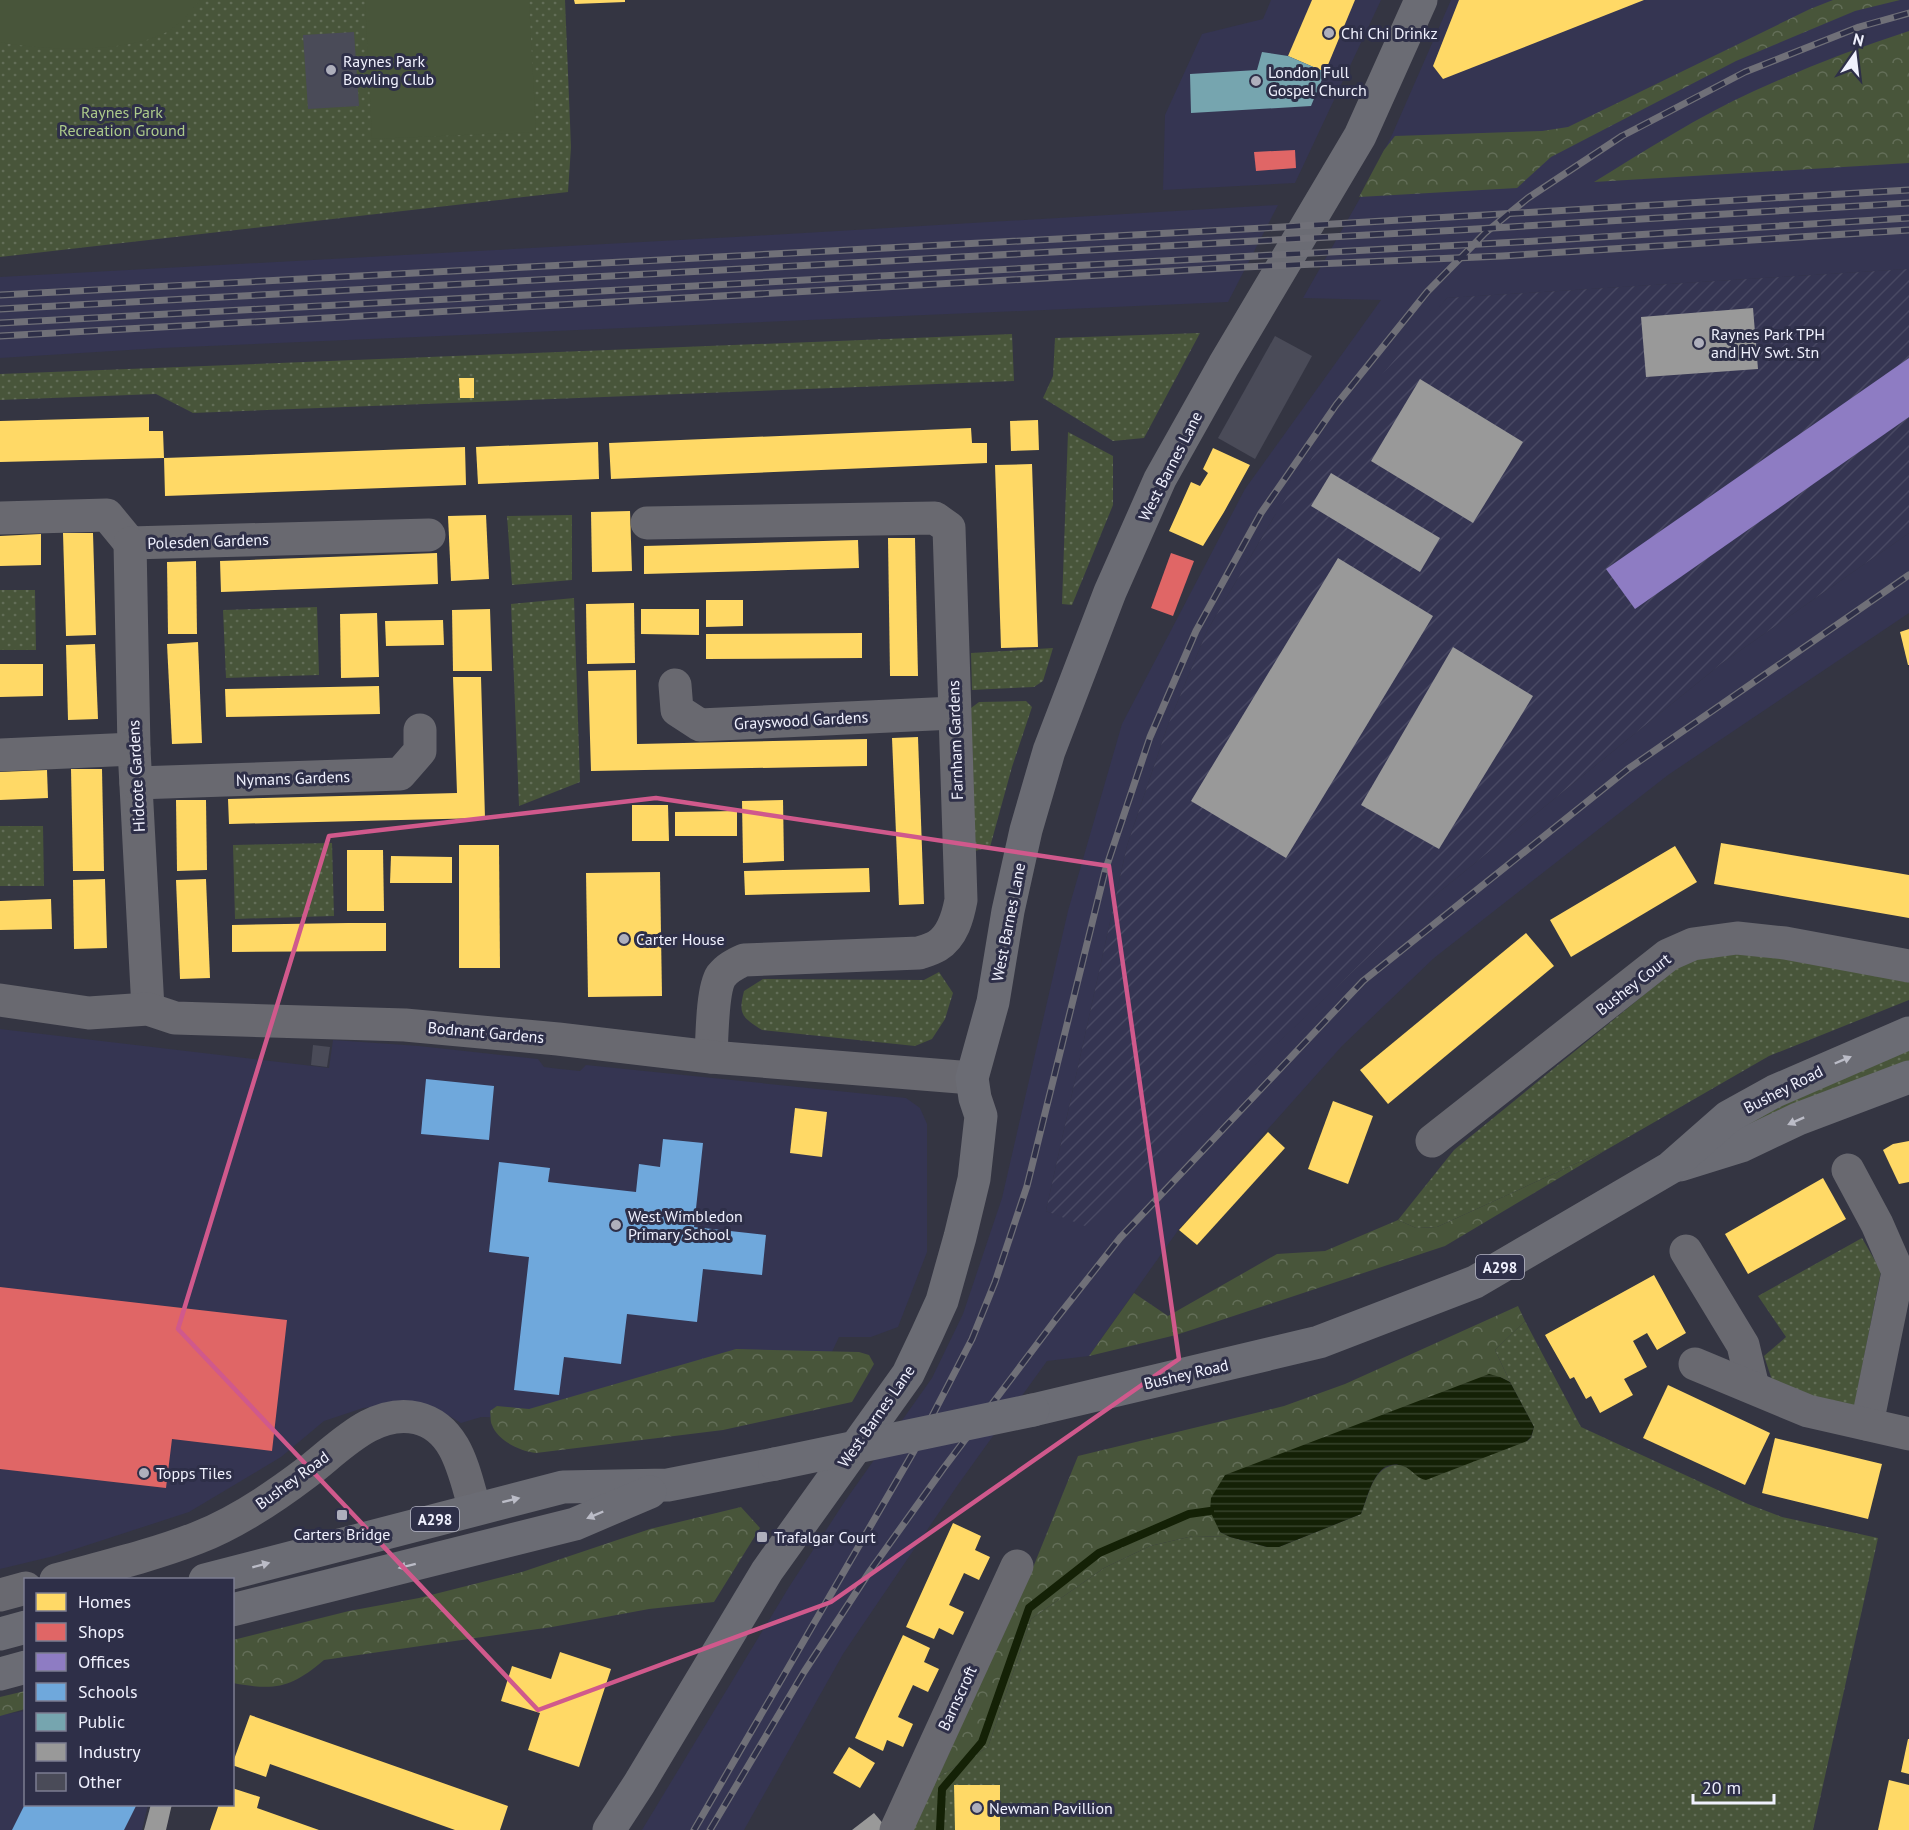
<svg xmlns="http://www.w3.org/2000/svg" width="1909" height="1830" font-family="'PT Sans',sans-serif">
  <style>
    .built { fill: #353552 }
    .industrial { fill: url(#industrial-furrows) }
    .grass { fill: url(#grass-dots) }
    .forest { fill: url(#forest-crowns) }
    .pitch { fill: #48553a }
    .water { fill: url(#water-rules) }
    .homes { fill: #ffd966 }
    .shops { fill: #e06666 }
    .offices { fill: #8e7cc3 }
    .schools { fill: #6fa8dc }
    .public { fill: #76a5af }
    .industry { fill: #999 }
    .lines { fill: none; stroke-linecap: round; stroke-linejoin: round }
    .stream { stroke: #142106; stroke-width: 8 }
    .building { fill: #4a4b58 }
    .minor { stroke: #696970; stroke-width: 33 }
    .major { stroke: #6b6c74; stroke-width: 33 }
    .rail-casing { stroke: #707078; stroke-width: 7 }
    .rail { stroke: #2e2f48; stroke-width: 4.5; stroke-dasharray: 14; stroke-linecap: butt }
    .major-bridge { stroke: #6b6c74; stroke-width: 33 }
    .oneway { fill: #bbbcc7 }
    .marked { fill: none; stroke: #d0598c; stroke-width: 4.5; stroke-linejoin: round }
    .poi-dot { fill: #aeafbc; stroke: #2e2f48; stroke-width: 2 }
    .labels { text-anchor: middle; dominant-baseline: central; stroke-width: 6; stroke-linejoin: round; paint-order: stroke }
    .shield { fill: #2e2f48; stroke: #b6b7c7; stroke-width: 1.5 }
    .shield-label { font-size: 15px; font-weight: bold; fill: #f0f1fe }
    .poi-label { font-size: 16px; fill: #f0f1fe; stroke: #2e2f48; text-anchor: start }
    .park-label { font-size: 16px; fill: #adcb8b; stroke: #2e2f48 }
    .street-label { font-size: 16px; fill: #f0f1fe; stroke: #2e2f48 }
  </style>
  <defs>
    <pattern id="industrial-furrows" width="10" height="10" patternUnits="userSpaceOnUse" patternTransform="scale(1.5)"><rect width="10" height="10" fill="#353552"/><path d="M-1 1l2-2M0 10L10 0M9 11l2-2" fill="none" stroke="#494963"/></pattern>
    <pattern id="grass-dots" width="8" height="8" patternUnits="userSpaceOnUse" patternTransform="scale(1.5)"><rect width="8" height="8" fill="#48553a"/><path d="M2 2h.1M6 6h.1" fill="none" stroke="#636e58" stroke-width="1.8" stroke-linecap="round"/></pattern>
    <pattern id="forest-crowns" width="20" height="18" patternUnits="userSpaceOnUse" patternTransform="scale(1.5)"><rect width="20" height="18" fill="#48553a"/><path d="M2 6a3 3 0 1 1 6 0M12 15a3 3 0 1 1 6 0" fill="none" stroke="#636e58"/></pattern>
    <pattern id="water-rules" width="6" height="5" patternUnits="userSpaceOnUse" patternTransform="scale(1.5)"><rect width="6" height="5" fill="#142106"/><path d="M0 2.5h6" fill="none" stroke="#36422b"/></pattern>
  </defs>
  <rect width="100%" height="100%" fill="#343542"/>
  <g class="built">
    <path d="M1271 0H1381L1295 183 1163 190 1165 115 1202 34 1263 19Z"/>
    <path d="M1451 0H1909V269L1447 298 1274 517 1207 631 1168 725 1127 846 1046 1211 1085 1225 1423 905 1722 663 1909 533V613L1668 775 1434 958 1342 1046 1179 1229 1089 1356 1047 1361 957 1486 843 1654 744 1830H642L789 1587 845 1501 932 1378 963 1314 1002 1198 1068 911 1122 724 1245 489 1381 300 1303 298 1359 200 1392 135Z"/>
    <path d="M1278 205 1228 302 161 348 0 358V277L753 236Z"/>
    <path d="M0 1029 329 1068 333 1040 419 1046 538 1059 544 1067 560 1069 580 1071 586 1065 906 1098 920 1108 927 1124V1252L898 1327 871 1337H839L830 1356 529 1418 481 1417 461 1423 439 1410 412 1403 363 1408 324 1421 281 1457 189 1512 54 1556 0 1569Z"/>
    <path d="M25 1711 26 1804 148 1805 142 1830H0V1715Z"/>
  </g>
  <path class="industrial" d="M1909 269V533L1722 663 1423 905 1085 1226 1046 1211 1127 846 1168 725 1207 631 1274 517 1313 456 1447 298Z"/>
  <g class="grass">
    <path d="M0 0H565L571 147 568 192 0 257Z"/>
    <path d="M1200 333 1144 438 1113 441 1043 398 1053 376 1055 338Z"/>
    <path d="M1012 334 1014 381 193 413 156 394 0 400V374Z"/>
    <path d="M1068 432 1113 456V505L1072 605 1062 604Z"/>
    <path d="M572 515V580L512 585 507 516Z"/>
    <path d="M0 590H35L36 650H0Z"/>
    <path d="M574 598 580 782 519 806 511 604Z"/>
    <path d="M317 607 319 675 226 678 223 610Z"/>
    <path d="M1053 648 1043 681 1034 687 972 690 971 653Z"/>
    <path d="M1026 701 1032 707 1012 767 990 847 975 851 971 708 979 702Z"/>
    <path d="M0 826H43L44 886H0Z"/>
    <path d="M332 843 334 916 235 919 233 845Z"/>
    <path d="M1750 947 1909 981V1000L1769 1056 1606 1150 1437 1227 1416 1228 1398 1220 1454 1150 1678 967 1712 951Z"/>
    <path d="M939 972 953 993 945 1019 932 1039 915 1046 762 1030C742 1017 738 1015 744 991L763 979 924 980Z"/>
    <path d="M1909 1049V1062L1735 1131 1734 1130 1820 1086Z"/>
    <path d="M1862 1238 1881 1271 1854 1408 1774 1386 1764 1356 1786 1337 1758 1296Z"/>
    <path d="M1525 1321 1581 1427 1748 1504 1782 1517 1878 1538 1813 1830H910L938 1777 988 1747 1031 1619 1104 1568 1150 1546 1193 1536 1230 1537 1267 1547H1279L1361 1514C1370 1493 1374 1459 1405 1466L1527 1441 1531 1438 1534 1427 1510 1382 1495 1350Z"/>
  </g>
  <g class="forest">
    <path d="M1833 0H1900L1855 11 1736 61 1551 157 1517 188 1359 197 1384 150 1395 136 1542 131 1568 127 1810 9Z"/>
    <path d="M1909 31V163L1594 182C1646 150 1699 116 1754 91 1805 68 1856 48 1909 31Z"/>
    <path d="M1606 1150 1445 1246 1176 1335 1089 1356 1134 1293 1168 1316 1277 1254 1325 1251 1398 1220 1416 1228 1437 1227Z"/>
    <path d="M1518 1306 1525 1321 1495 1350 1510 1382 1500 1377 1220 1532 1230 1537 1193 1536 1150 1546 1104 1568 1031 1619 988 1747 938 1777 1032 1570 1078 1456 1284 1406 1345 1384Z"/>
    <path d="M736 1349 859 1352 869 1355 874 1364 852 1402 723 1430 536 1453C520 1451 498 1441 492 1425 490 1421 491 1416 490 1411L497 1406 529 1409Z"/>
    <path d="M741 1507 760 1528 714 1602 649 1609 552 1627 324 1660C291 1688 275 1691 233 1683V1640L349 1611 419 1598 522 1572 650 1529Z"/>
    <path d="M25 1691V1709L0 1716V1697Z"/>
  </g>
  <g class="pitch">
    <path d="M0 0H200C191 10 182 23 170 30 131 54 44 51 0 42Z"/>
    <path d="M365 0H529L536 132 372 139Z"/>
  </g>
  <path class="water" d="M1489 1374 1500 1377 1510 1382 1534 1427 1531 1437 1527 1441 1426 1480C1417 1479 1412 1469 1403 1466 1375 1456 1368 1497 1361 1514L1279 1547H1267L1230 1537 1220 1532 1210 1511 1211 1498 1225 1475Z"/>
  <g class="homes">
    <path d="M574 0H625V2L575 4Z"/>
    <path d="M1312 0H1355L1325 72 1288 56Z"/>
    <path d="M1459 0H1644L1443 79 1433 66Z"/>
    <path d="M459 378H474V398H460Z"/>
    <path d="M149 417V431H163L164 458 465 447 466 485 165 496 164 458 0 462V421Z"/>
    <path d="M1038 420 1039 450 1011 451 1010 421Z"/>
    <path d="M971 428 972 443H987V463L611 479 609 443Z"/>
    <path d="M598 442 599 479 478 484 476 447Z"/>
    <path d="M1213 448 1250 465 1224 512 1203 546 1169 531 1191 482 1200 486 1208 473 1203 469Z"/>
    <path d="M1032 464 1038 647 1001 648 995 465Z"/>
    <path d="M630 511 632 571 592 572 591 512Z"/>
    <path d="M486 515 489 579 451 581 448 516Z"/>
    <path d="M63 533H93L96 635 66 636Z"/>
    <path d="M41 534V565L0 566V536Z"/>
    <path d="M888 538H915L918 676H890Z"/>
    <path d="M858 540 859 568 644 574V546Z"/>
    <path d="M437 553 438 584 221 592 220 561Z"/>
    <path d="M196 561 197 634H168L167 562Z"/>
    <path d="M706 600H743V626L706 627Z"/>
    <path d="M634 603 635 663 587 664 586 604Z"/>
    <path d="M490 609 492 671H453L452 610Z"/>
    <path d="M641 609H699V635L641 634Z"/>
    <path d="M377 613 379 677 341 678 340 614Z"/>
    <path d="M443 620 444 645 386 646 385 621Z"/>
    <path d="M1909 629V665H1908L1900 632Z"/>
    <path d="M862 633V658L706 659V634Z"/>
    <path d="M198 642 202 743 172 744 167 644Z"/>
    <path d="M95 644 98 719 68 720 66 645Z"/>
    <path d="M0 664H43V696L0 697Z"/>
    <path d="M636 670 637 744 867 739V766L591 771 588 671Z"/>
    <path d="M453 677H481L485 818 229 824 228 799 457 793Z"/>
    <path d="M379 686 380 714 226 717 225 689Z"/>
    <path d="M918 737 924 904 899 905 892 738Z"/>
    <path d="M71 769H102L104 871H73Z"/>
    <path d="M47 770 48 798 0 800V772Z"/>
    <path d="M176 800H206L207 870 177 871Z"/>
    <path d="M783 800 784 861 743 863 742 801Z"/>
    <path d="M632 805H668L669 841H632Z"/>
    <path d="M737 811V836H675V812Z"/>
    <path d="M1721 843 1909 875V918L1714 884Z"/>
    <path d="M459 845H499L500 968H459Z"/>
    <path d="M1675 846 1697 882 1571 957 1550 920Z"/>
    <path d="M347 850H383L384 911H347Z"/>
    <path d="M391 856 452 857V883H390Z"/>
    <path d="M869 868 870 892 745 895 744 871Z"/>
    <path d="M660 872 662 996 588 997 586 873Z"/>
    <path d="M105 879 107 948 74 949 73 880Z"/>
    <path d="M206 879 210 978 180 979 176 880Z"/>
    <path d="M51 899 52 929 0 930V901Z"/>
    <path d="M348 923H386V951L232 952V925Z"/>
    <path d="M1526 933 1554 966 1388 1104 1360 1070Z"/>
    <path d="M1333 1101 1373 1116 1348 1184 1308 1169Z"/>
    <path d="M795 1108 827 1112 822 1157 790 1153Z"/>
    <path d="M1268 1132 1285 1148 1197 1245 1179 1230Z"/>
    <path d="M1909 1141V1182L1899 1184 1883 1150 1893 1144Z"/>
    <path d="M1823 1178 1846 1219 1748 1274 1725 1234Z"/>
    <path d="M1654 1275 1686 1333 1657 1350 1647 1333 1633 1341 1647 1367 1624 1379 1633 1395 1600 1413 1591 1396 1586 1399 1574 1377 1570 1379 1545 1335Z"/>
    <path d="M1668 1385 1770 1433 1745 1485 1643 1438Z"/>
    <path d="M1775 1438 1882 1464 1868 1519 1762 1493Z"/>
    <path d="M953 1523 981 1536 975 1550 990 1557 979 1580 964 1573 949 1605 964 1612 953 1635 939 1628 934 1639 906 1627Z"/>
    <path d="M903 1635 930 1648 924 1662 939 1669 928 1692 913 1685 898 1717 913 1724 903 1747 887 1740 883 1751 855 1738Z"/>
    <path d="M560 1652 611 1669 579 1767 528 1750 540 1713 501 1701 512 1666 551 1679Z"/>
    <path d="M250 1715 508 1806 500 1830H455L270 1764 266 1777 232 1765Z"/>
    <path d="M1908 1739H1909V1774L1901 1772Z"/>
    <path d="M849 1747 875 1763 860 1788 833 1773Z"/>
    <path d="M1889 1780 1909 1785V1830H1878Z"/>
    <path d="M954 1785H1000V1830H955Z"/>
    <path d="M232 1788 260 1797 257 1808 319 1830H210L219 1804H232Z"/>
  </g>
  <g class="shops">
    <path d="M1295 150 1296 168 1256 171 1254 152Z"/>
    <path d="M1171 553 1194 561 1173 616 1151 608Z"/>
    <path d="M0 1287 287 1320 272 1451 172 1439 166 1488 0 1469Z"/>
  </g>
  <path class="offices" d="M1909 358V417L1635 609 1606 569Z"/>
  <g class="schools">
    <path d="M426 1079 494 1086 489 1140 421 1134Z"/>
    <path d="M663 1139 703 1143 694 1227 766 1235 762 1275 703 1269 697 1322 627 1314 621 1364 564 1357 559 1395 514 1390 529 1257 489 1252 499 1162 550 1168 548 1182 636 1192 639 1164 660 1167Z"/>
    <path d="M25 1804H137L124 1830H12Z"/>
  </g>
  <path class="public" d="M1262 52 1288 56 1325 72 1311 106 1191 113 1190 74 1257 70Z"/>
  <g class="industry">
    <path d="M1753 308 1758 369 1646 377 1641 317Z"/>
    <path d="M1420 379 1523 442 1473 523 1371 461Z"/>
    <path d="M1331 473 1440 538 1420 572 1311 506Z"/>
    <path d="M1338 558 1433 616 1286 858 1191 801Z"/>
    <path d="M1453 647 1533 696 1439 849 1361 805Z"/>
    <path d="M151 1804H172L166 1830H144Z"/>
    <path d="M874 1813 886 1827 882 1830H852Z"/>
  </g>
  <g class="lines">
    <path class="stream" d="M940 1830 942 1789 982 1742 1029 1608 1099 1553 1189 1514 1210 1511"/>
  </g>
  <g class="building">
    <path d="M354 32 359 106 308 109 303 35Z"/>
    <path d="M1275 336 1312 356 1255 459 1218 438Z"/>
    <path d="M313 1045 330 1047 327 1067 311 1065Z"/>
  </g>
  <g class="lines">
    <g class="minor">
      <path d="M0 518 107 515 130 543 429 535"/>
      <path d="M647 523 935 518 949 528 961 900C958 916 953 936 937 946 932 949 925 951 919 953L744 960C735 964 727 968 721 976 712 990 712 1039 711 1057"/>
      <path d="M130 543 134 749 148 1009"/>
      <path d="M675 685 677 710 700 725 954 713"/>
      <path d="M0 755 134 749"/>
      <path d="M136 783 400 774 420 751V730"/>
      <path d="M0 1000 89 1013 148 1009 175 1018 405 1025 558 1039 711 1057 972 1078"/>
      <path d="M1432 1141 1668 955 1693 944 1737 938 1785 943 1909 966"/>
      <path d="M1848 1170 1877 1224 1898 1272 1867 1424"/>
      <path d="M1686 1251 1743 1345 1753 1387"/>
      <path d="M1695 1364 1808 1411 1909 1434"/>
      <path d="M56 1580C103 1567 151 1556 197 1538 236 1523 273 1498 306 1473 338 1449 373 1408 417 1418 458 1428 464 1474 475 1509"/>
      <path d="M0 1595 26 1588"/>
      <path d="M896 1830 1017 1566"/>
    </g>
    <g class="major">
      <path d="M1680 1165 1741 1146 1798 1119 1909 1077"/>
      <path d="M1033 1410 1319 1342 1475 1282 1670 1168 1728 1117 1775 1091 1909 1033"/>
      <path d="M205 1580 563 1487 668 1485 775 1464"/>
      <path d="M232 1610 575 1524 650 1492"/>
      <path d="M0 1634 26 1627"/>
      <path d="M0 1674 26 1667"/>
      <path d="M609 1830 639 1784 767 1571 908 1374 927 1334 942 1301 960 1237 974 1179 981 1116 975 1098 972 1078 993 1002 1008 911 1026 830 1049 751 1110 592 1160 479 1224 365 1360 136 1421 0"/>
    </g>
    <g class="rail-casing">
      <g id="rail">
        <path d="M0 295 1264 228 1909 190"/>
        <path d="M0 309 1459 230 1909 203"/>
        <path d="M0 323 1518 242 1909 218"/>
        <path d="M0 336 1244 267 1502 256 1909 230"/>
        <path d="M694 1830 914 1451 972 1339 995 1282 1027 1186 1105 871 1150 737 1196 631 1261 513 1336 405 1427 292 1485 233 1528 198 1622 136 1745 72 1859 27 1909 13"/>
        <path d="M710 1830 804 1672 870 1571 943 1469 1056 1319 1120 1238 1363 981 1628 769 1909 575"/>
      </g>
    </g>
    <use href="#rail" class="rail"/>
    <path class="major-bridge" d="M775 1464 1033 1410"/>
  </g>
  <defs><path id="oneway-solid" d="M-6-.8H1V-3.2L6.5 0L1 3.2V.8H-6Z" transform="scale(1.5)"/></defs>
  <g class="oneway">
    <use href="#oneway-solid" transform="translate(1843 1060) rotate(-23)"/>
    <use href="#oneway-solid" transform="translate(1796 1121) rotate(156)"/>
    <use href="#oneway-solid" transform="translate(511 1500) rotate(-14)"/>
    <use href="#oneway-solid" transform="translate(595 1515) rotate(157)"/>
    <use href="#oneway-solid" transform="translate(261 1565) rotate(-15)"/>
    <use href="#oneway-solid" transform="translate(407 1566) rotate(166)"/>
  </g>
  <path class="marked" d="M656 798 1109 866 1179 1359 831 1602 538 1710 178 1329 329 836Z"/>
  <g class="poi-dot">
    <circle cx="1329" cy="33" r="6"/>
    <circle cx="331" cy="70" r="6"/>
    <circle cx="1256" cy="81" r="6"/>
    <circle cx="1699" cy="343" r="6"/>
    <circle cx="624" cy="939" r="6"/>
    <circle cx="616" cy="1225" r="6"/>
    <circle cx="144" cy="1473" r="6"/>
    <rect x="336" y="1509" width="12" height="12" rx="3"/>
    <rect x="756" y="1531" width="12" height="12" rx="3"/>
    <circle cx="977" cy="1808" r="6"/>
  </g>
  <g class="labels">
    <g class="shield">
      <rect x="1476" y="1255" width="48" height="24" rx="4.5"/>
      <rect x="411" y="1507" width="48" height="24" rx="4.5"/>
    </g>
    <g class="shield-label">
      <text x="1500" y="1267">A298</text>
      <text x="435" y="1519">A298</text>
    </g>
    <g class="poi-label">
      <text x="1341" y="33">Chi Chi Drinkz</text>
      <text x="343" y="61">Raynes Park<tspan x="343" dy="18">Bowling Club</tspan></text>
      <text x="1268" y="72">London Full<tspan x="1268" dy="18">Gospel Church</tspan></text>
      <text x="1711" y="334">Raynes Park TPH<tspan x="1711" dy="18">and HV Swt. Stn</tspan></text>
      <text x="636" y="939">Carter House</text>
      <text x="628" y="1216">West Wimbledon<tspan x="628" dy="18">Primary School</tspan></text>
      <text x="156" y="1473">Topps Tiles</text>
      <text x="342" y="1534" text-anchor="middle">Carters Bridge</text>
      <text x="774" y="1537">Trafalgar Court</text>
      <text x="989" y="1808">Newman Pavillion</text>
    </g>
    <g class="park-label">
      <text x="122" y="112">Raynes Park<tspan x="122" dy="18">Recreation Ground</tspan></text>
    </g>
    <g class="street-label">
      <text transform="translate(1170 466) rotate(-63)">West Barnes Lane</text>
      <text transform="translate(208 541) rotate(-2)">Polesden Gardens</text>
      <text transform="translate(801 720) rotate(-3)">Grayswood Gardens</text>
      <text transform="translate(955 740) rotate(-92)">Farnham Gardens</text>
      <text transform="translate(136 776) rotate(-93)">Hidcote Gardens</text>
      <text transform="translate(293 778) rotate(-2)">Nymans Gardens</text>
      <text transform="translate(1008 922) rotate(-79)">West Barnes Lane</text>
      <text transform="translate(1633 984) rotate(-38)">Bushey Court</text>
      <text transform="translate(486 1032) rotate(5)">Bodnant Gardens</text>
      <text transform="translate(1783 1089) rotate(-27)">Bushey Road</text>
      <text transform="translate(1186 1374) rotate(-13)">Bushey Road</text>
      <text transform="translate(876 1416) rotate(-55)">West Barnes Lane</text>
      <text transform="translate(292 1480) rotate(-36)">Bushey Road</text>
      <text transform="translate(957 1698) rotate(-65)">Barnscroft</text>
    </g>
  </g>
  <rect x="24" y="1578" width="210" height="228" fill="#2e2f48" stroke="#7c7d91" stroke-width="1.5"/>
  <rect x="36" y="1593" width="30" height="18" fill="#ffd966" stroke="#7c7d91" stroke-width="1.5"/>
  <text x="78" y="1608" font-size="18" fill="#f0f1fe">Homes</text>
  <rect x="36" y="1623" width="30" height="18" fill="#e06666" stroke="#7c7d91" stroke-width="1.5"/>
  <text x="78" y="1638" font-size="18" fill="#f0f1fe">Shops</text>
  <rect x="36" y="1653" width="30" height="18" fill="#8e7cc3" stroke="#7c7d91" stroke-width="1.5"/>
  <text x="78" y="1668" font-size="18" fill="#f0f1fe">Offices</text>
  <rect x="36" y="1683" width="30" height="18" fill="#6fa8dc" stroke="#7c7d91" stroke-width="1.5"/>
  <text x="78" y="1698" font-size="18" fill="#f0f1fe">Schools</text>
  <rect x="36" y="1713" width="30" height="18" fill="#76a5af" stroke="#7c7d91" stroke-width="1.5"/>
  <text x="78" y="1728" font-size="18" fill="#f0f1fe">Public</text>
  <rect x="36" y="1743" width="30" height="18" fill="#999999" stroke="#7c7d91" stroke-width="1.5"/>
  <text x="78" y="1758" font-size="18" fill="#f0f1fe">Industry</text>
  <rect x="36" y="1773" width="30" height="18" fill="#4a4b58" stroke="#7c7d91" stroke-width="1.5"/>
  <text x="78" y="1788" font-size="18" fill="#f0f1fe">Other</text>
  <g transform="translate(1855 54) rotate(14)" stroke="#2e2f48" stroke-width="4.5" paint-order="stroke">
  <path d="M0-4.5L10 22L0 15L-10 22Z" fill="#f0f1fe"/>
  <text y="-9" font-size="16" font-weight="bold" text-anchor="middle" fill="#f0f1fe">N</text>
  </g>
  <path d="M1693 1794v9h81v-9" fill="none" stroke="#f0f1fe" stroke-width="3"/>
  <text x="1702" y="1794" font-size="18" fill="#f0f1fe" stroke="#2e2f48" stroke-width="4.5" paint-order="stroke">20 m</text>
</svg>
